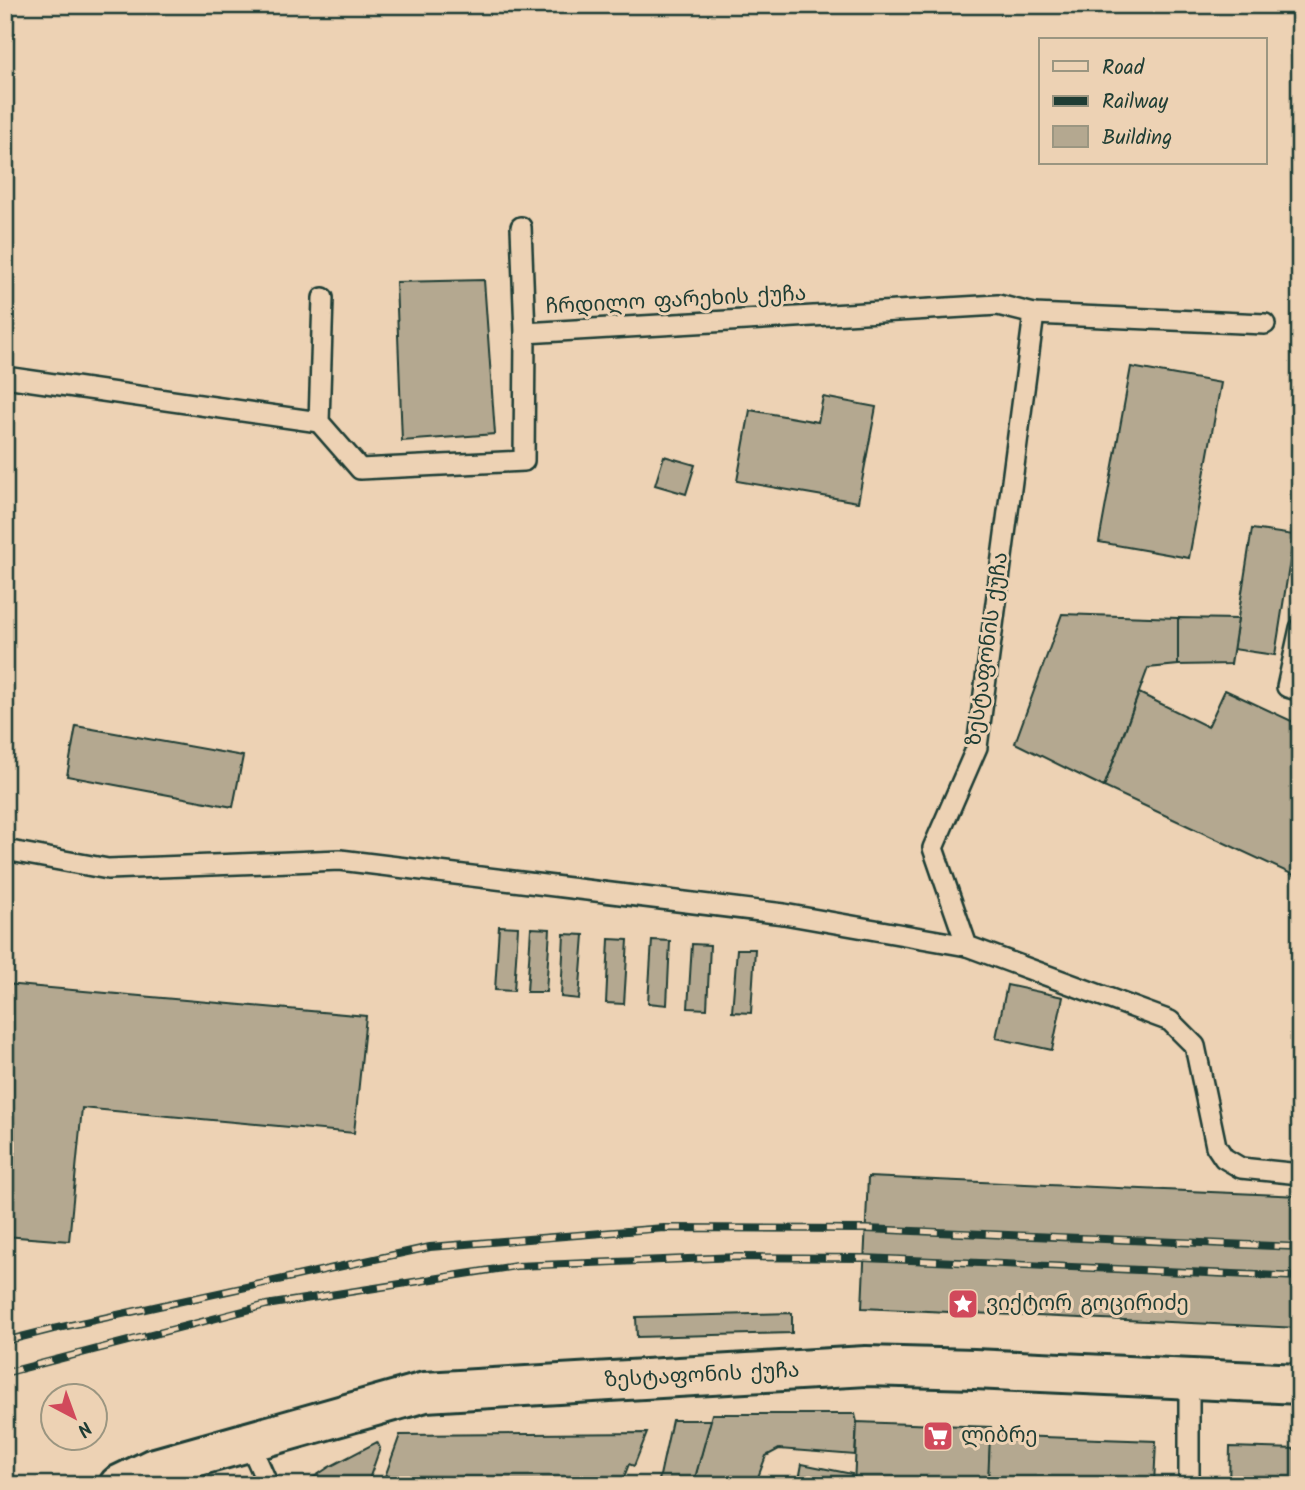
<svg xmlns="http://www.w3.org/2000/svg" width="1305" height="1490" font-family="Kalam,'Noto Sans Georgian',sans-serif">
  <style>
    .building { fill: #b4a890; stroke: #1f3d34; stroke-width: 2 }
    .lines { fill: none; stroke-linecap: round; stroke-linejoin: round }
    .lane-casing { stroke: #1f3d34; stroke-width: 24 }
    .street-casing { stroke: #1f3d34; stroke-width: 44 }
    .lane { stroke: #edd2b4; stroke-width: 19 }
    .street { stroke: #edd2b4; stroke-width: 38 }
    .rail-casing { stroke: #1f3d34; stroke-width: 8 }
    .rail { stroke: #edd2b4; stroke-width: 5; stroke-dasharray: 16; stroke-linecap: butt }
    .labels { text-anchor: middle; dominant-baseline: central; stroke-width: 6; stroke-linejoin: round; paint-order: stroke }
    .street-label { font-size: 21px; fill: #1f3d34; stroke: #edd2b4 }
    .poi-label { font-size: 21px; fill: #1f3d34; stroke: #edd2b4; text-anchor: start }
  </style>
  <rect width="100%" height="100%" fill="#edd2b4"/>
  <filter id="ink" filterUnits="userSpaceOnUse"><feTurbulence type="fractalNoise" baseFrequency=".0143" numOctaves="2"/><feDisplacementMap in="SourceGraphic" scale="14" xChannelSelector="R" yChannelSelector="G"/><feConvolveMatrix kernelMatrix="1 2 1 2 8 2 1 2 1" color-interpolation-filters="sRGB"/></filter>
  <g filter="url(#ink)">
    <g class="building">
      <path d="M484 280 495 434 402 441 396 282Z"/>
      <path d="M1131 367 1221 383 1189 558 1099 542Z"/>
      <path d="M823 397 876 407 858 502 737 481 750 410 818 422Z"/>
      <path d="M664 456 695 465 686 494 655 485Z"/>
      <path d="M1252 529 1294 535 1275 655 1233 649Z"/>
      <path d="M1062 614 1178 618V665L1148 668 1104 787 1015 743Z"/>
      <path d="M1178 618 1238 619 1231 664 1178 665Z"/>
      <path d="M1225 690 1300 725V878L1104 787 1139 693 1208 727Z"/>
      <path d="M76 726 243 756 233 807 67 776Z"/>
      <path d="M499 926 518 927 514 991 495 990Z"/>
      <path d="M531 928 550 929 546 992H527Z"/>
      <path d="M564 934 584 935 579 999 561 997Z"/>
      <path d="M609 939 628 940 624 1004 606 1003Z"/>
      <path d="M652 940 670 941 667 1005 648 1003Z"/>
      <path d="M692 944 710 945 707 1009 688 1008Z"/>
      <path d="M737 949H755L751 1013 732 1012Z"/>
      <path d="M5 984 366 1016 354 1133 82 1108 69 1241 5 1236Z"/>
      <path d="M1007 985 1063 997 1052 1050 996 1038Z"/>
      <path d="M868 1177 1300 1196V1328L862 1308Z"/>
      <path d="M792 1313V1333L637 1337 636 1317Z"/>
      <path d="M712 1414H855L857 1422 855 1455 779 1449 766 1456 755 1485H693Z"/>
      <path d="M672 1420H711L693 1485H658Z"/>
      <path d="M857 1422 991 1427 988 1485H854Z"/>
      <path d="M647 1433 634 1466 629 1464 621 1485H382L400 1435Z"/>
      <path d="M990 1435 1156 1441 1154 1485H988Z"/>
      <path d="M377 1442 380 1448 367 1485H302L329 1467Z"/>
      <path d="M1230 1447 1300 1449V1485H1229Z"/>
      <path d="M802 1464 852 1474 850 1485H798Z"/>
    </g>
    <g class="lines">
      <g class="lane-casing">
        <g id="lane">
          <path d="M521 227 525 333"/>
          <path d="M323 298 319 422 360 469 524 461 525 333 998 305 1034 314 1265 324"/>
          <path d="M1034 314 977 747 933 848 967 946 1170 1021 1195 1046 1216 1146 1224 1158 1241 1168 1300 1174"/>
          <path d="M5 377 319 422"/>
          <path d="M1300 628 1287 687 1300 691"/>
          <path d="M5 850 108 869 340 860 784 914 967 946"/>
          <path d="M249 1442 268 1485"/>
          <path d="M1187 1485 1189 1480V1380"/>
        </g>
      </g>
      <g class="street-casing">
        <path id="street" d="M119 1485 152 1469 425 1392 866 1366 974 1369 1300 1384"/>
      </g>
      <use href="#lane" class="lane"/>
      <use href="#street" class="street"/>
      <g class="rail-casing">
        <g id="rail">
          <path d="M5 1341 53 1329 430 1247 664 1228 866 1229 1300 1247"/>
          <path d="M5 1373 266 1305 516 1266 737 1257 864 1258 1300 1277"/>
        </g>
      </g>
      <use href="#rail" class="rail"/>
    </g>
  </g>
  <defs>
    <g id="sight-square" transform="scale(1.575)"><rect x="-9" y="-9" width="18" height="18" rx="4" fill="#d1495b" stroke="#edd2b4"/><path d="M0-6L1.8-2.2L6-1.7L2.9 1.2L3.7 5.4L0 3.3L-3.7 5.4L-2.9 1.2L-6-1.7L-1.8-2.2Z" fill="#fff"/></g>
    <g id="supermarket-square" transform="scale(1.575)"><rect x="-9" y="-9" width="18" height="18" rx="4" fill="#d1495b" stroke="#edd2b4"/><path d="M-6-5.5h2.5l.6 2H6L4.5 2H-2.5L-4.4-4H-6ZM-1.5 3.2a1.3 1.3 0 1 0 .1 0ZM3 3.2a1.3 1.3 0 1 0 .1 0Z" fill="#fff"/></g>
  </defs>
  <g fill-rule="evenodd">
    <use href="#sight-square" x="963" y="1304"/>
    <use href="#supermarket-square" x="938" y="1436"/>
  </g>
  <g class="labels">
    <g class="street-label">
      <text transform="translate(676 301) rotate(-3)">ჩრდილო ფარეხის ქუჩა</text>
      <text transform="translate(988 649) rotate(-82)">ზესტაფონის ქუჩა</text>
      <text transform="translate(702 1376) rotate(-3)">ზესტაფონის ქუჩა</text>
    </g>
    <g class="poi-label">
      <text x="986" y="1304">ვიქტორ გოცირიძე</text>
      <text x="961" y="1436">ლიბრე</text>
    </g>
  </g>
  <rect width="1305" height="1490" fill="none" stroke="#edd2b4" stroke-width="28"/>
  <rect x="14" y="14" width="1277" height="1462" fill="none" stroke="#1f3d34" stroke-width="2.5" filter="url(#ink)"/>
  <rect x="1039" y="38" width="228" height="126" fill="#edd2b4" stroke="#9b9681" stroke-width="2"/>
  <rect x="1053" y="61" width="35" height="10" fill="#edd2b4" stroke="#9b9681" stroke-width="2"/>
  <text x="1102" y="74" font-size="21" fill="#1f3d34">Road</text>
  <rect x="1053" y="96" width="35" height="10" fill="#1f3d34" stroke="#9b9681" stroke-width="2"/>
  <text x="1102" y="108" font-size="21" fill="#1f3d34">Railway</text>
  <rect x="1053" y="126" width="35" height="21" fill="#b4a890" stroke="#9b9681" stroke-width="2"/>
  <text x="1102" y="144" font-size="21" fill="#1f3d34">Building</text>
  <g transform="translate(74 1417) rotate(139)"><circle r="33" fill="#edd2b4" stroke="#9b9681" stroke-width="2"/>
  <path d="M0-5L12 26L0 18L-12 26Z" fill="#d1495b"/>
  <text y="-10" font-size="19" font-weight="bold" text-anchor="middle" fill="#1f3d34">N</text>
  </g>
</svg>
